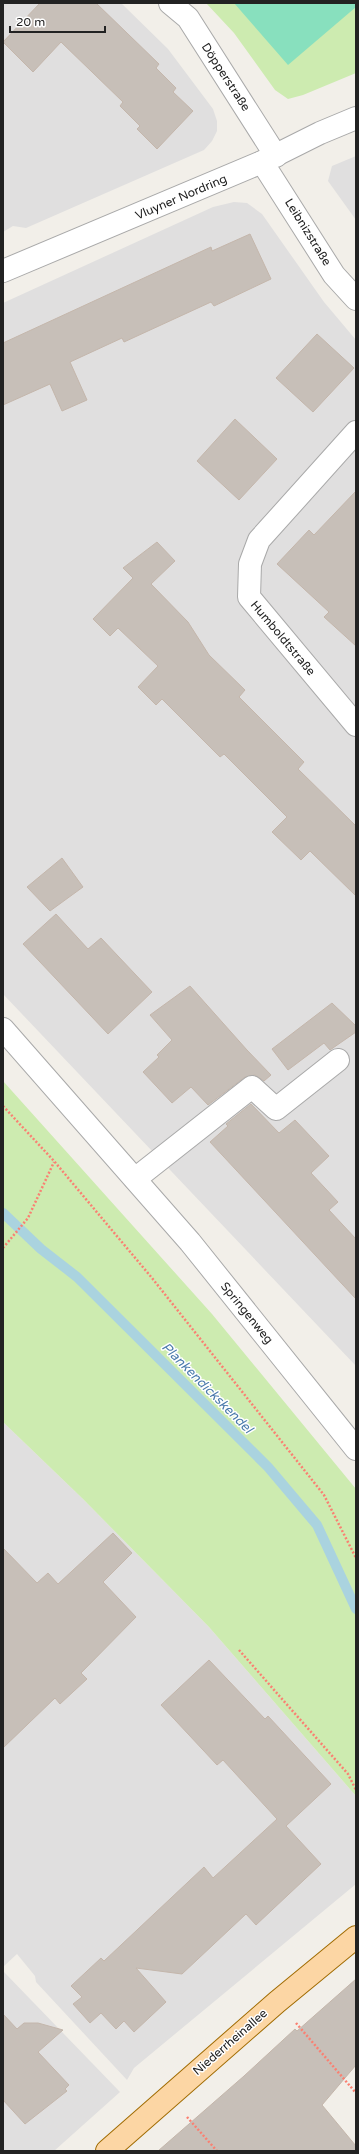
<svg xmlns="http://www.w3.org/2000/svg" width="359" height="2154" font-family="'Varela Round',sans-serif">
  <style>
    .residential { fill: #e0dfdf }
    .grass { fill: #cdebb0 }
    .pitch { fill: #88e0be }
    .lines { fill: none; stroke-linecap: round; stroke-linejoin: round }
    .stream { stroke: #aad3df; stroke-width: 10 }
    .building { fill: #c7bfb8; stroke: #c4b6ab }
    .minor-casing { stroke: #a9a9a9; stroke-width: 24 }
    .major-casing { stroke: #a06b00; stroke-width: 24 }
    .path { stroke: #fa8072; stroke-width: 2.5; stroke-dasharray: 2 2; stroke-linecap: butt }
    .minor { stroke: #fff; stroke-width: 22 }
    .major { stroke: #fcd6a4; stroke-width: 22 }
    .labels { text-anchor: middle; dominant-baseline: central; stroke-width: 3; stroke-linejoin: round; paint-order: stroke }
    .street-label { font-size: 12px; fill: #222; stroke: #fff }
    .water-label { font-size: 13px; font-style: italic; fill: #4a7aab; stroke: #fff }
  </style>
  <rect width="100%" height="100%" fill="#f2efe9"/>
  <g class="residential">
    <path d="M3 3H121L168 49 213 109 217 121V131L212 141 204 150 26 228 13 226 3 232Z"/>
    <path d="M356 156V220L328 181 332 166Z"/>
    <path d="M234 202 247 203 262 214 324 302 356 340V1366L3 994V303L213 207Z"/>
    <path d="M3 1422 83 1499 209 1627 356 1796V1884L134 2068 127 2080 36 1982 35 1976 17 1954 3 1967Z"/>
    <path d="M3 1971 120 2092 54 2151H3Z"/>
  </g>
  <g class="grass">
    <path d="M206 3H356V73L303 95 288 99 275 90 234 33Z"/>
    <path d="M3 1081 212 1314 356 1489V1796L209 1627 83 1499 3 1422Z"/>
  </g>
  <path class="pitch" d="M234 3H356V7L288 65Z"/>
  <g class="lines">
    <path class="stream" d="M3 1213 41 1249 77 1277 268 1467 317 1525 356 1609"/>
  </g>
  <g class="building">
    <path d="M40 3H96L159 64 156 68 176 88 173 92 193 111 157 149 137 129 140 126 120 106 123 102 61 42 33 72 3 42Z"/>
    <path d="M250 234 271 279 214 306 211 302 124 342 122 338 70 362 87 400 62 411 50 384 3 405V343L211 247 212 251Z"/>
    <path d="M317 334 354 368 313 412 276 378Z"/>
    <path d="M235 419 277 459 239 500 197 461Z"/>
    <path d="M356 491V646L324 617 329 612 277 564 309 530 314 535Z"/>
    <path d="M157 542 175 561 151 584 188 622 209 655 245 690 239 697 304 762 298 769 356 826V896L310 851 301 860 272 832 287 817 224 754 220 757 162 699 156 705 138 687 158 666 118 628 110 636 93 619 133 578 123 568Z"/>
    <path d="M62 858 83 887 50 911 27 887Z"/>
    <path d="M56 914 88 949 101 938 152 992 108 1034 23 944Z"/>
    <path d="M190 986 247 1050 271 1075 264 1081 255 1075 245 1077 208 1105 191 1087 172 1103 143 1072 159 1057 157 1055 172 1040 150 1015Z"/>
    <path d="M332 1003 356 1026V1032L330 1050 324 1043 288 1070 272 1049Z"/>
    <path d="M251 1104 279 1133 295 1120 329 1156 311 1173 338 1202 329 1210 356 1239V1299L210 1142 228 1126 226 1124Z"/>
    <path d="M113 1533 132 1553 103 1582 136 1617 81 1673 87 1679 60 1704 55 1698 3 1748V1548L37 1583 48 1573 58 1584Z"/>
    <path d="M209 1660 265 1719 268 1716 331 1784 286 1826 321 1864 256 1925 246 1914 182 1974 136 1968 166 2002 134 2032 124 2021 116 2029 101 2013 90 2023 73 2004 82 1997 71 1986 101 1958 104 1961 204 1867 213 1878 277 1819 223 1760 217 1765 161 1705Z"/>
    <path d="M356 1979V2065L322 2105 356 2146V2151H158L244 2076 295 2029 297 2031Z"/>
    <path d="M3 2014 17 2029 24 2023H38L63 2030 38 2052 69 2085 65 2089 67 2091 25 2124 3 2100Z"/>
  </g>
  <g class="lines">
    <g class="minor-casing">
      <g id="minor">
        <path d="M170 3 188 18 276 156"/>
        <path d="M262 162 334 275 356 299"/>
        <path d="M3 271 262 162 320 133 356 118"/>
        <path d="M356 432 259 540 250 564 249 597 356 725"/>
        <path d="M3 1029 190 1242 356 1449"/>
        <path d="M135 1179 252 1087 276 1109 338 1060"/>
      </g>
    </g>
    <g class="major-casing">
      <path id="major" d="M107 2151 277 2002 356 1937"/>
    </g>
    <g class="path">
      <path d="M3 1106 54 1161 152 1278 324 1495 356 1558"/>
      <path d="M3 1248 28 1218 54 1162"/>
      <path d="M239 1650 348 1774 356 1790"/>
      <path d="M296 2023 356 2093"/>
      <path d="M187 2117 217 2151"/>
    </g>
    <use href="#minor" class="minor"/>
    <use href="#major" class="major"/>
  </g>
  <g class="labels">
    <g class="street-label">
      <text transform="translate(226 77) rotate(57)">Döpperstraße</text>
      <text transform="translate(181 197) rotate(-23)">Vluyner Nordring</text>
      <text transform="translate(308 232) rotate(58)">Leibnizstraße</text>
      <text transform="translate(283 638) rotate(50)">Humboldtstraße</text>
      <text transform="translate(247 1313) rotate(51)">Springenweg</text>
      <text transform="translate(230 2042) rotate(-41)">Niederrheinallee</text>
    </g>
    <g class="water-label">
      <text transform="translate(207 1388) rotate(45)">Plankendickskendel</text>
    </g>
  </g>
  <rect width="359" height="2154" fill="none" stroke="#222222" stroke-width="8"/>
  <path d="M10 26v6h95v-6" fill="none" stroke="#222222" stroke-width="2"/>
  <text x="16" y="26" font-size="12" fill="#222222" stroke="#ffffff" stroke-width="3" paint-order="stroke">20 m</text>
</svg>
